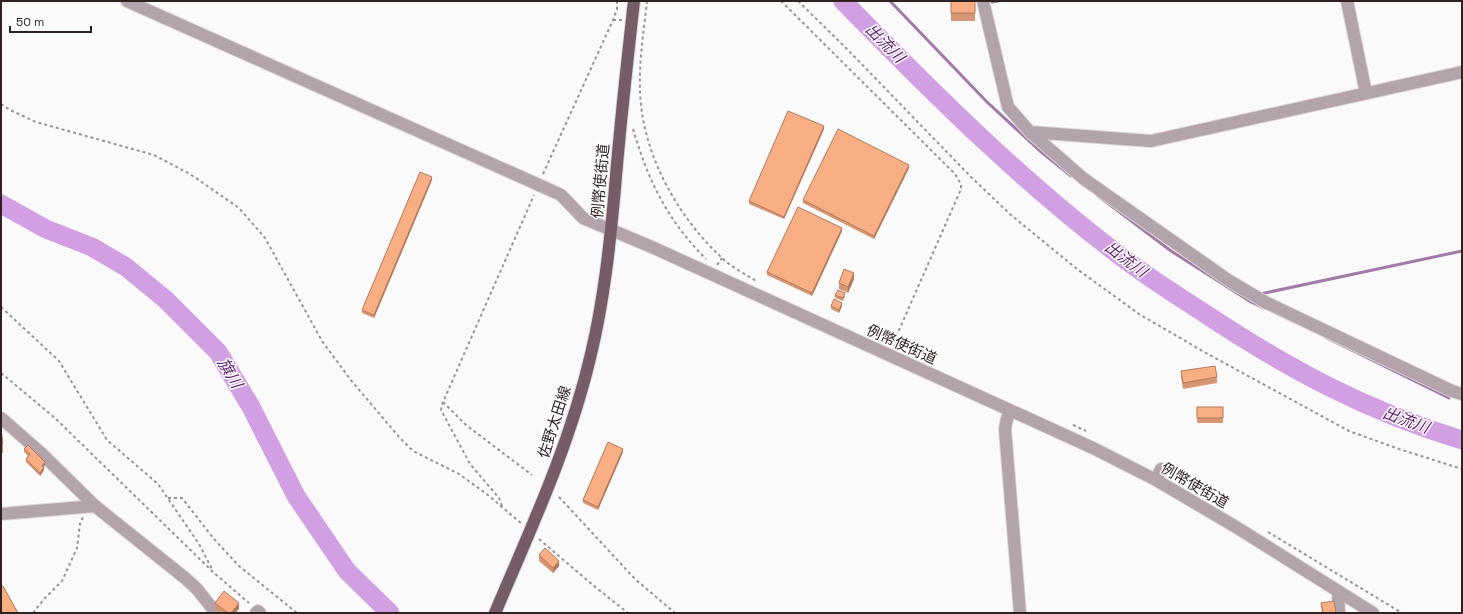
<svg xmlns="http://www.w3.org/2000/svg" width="1463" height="614" font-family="'Space Grotesk','Noto Sans JP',sans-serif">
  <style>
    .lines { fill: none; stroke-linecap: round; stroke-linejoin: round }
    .stream { stroke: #a17aa8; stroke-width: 3 }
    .river { stroke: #d2a0e2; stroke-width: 19 }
    .minor-casing { stroke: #dad7d7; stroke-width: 14 }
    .major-casing { stroke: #dad7d7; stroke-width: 14 }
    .path { stroke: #9a9393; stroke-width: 2; stroke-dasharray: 3 3; stroke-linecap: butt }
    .minor { stroke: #b3a3aa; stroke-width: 12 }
    .major { stroke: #765c69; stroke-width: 12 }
    .wall { fill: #d79672 }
    .shaded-wall { fill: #af7a5c }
    .building { fill: #faae84; stroke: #af7a5c }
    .labels { text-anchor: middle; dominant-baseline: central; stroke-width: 3; stroke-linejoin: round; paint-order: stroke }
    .street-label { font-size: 15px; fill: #302121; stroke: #fff }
    .water-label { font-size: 16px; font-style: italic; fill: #581c69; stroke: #fff }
  </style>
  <rect width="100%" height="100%" fill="#fafafa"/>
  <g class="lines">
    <g class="stream">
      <path d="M890 1 987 102 1040 151 1071 176"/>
      <path d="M992 2 998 1"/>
      <path d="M1097 195 1171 251 1251 302 1264 308"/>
      <path d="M1260 294 1462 251"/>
      <path d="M1325 337 1449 398"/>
    </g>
    <g class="river">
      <path d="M843 1C933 93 1024 184 1127 261 1152 280 1178 296 1204 313 1287 368 1366 411 1462 440"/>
      <path d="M1 204 46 229 92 247 126 267 165 299 218 352 251 407 296 496 347 571 390 613"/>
    </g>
    <g class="minor-casing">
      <g id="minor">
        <path d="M127 1 539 185 561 195 583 218 654 248 1093 448 1156 480 1236 527 1373 613"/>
        <path d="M983 1 1008 107 1030 132 1084 179 1228 280 1265 302 1452 391 1462 394"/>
        <path d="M1347 1 1366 93"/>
        <path d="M1030 132 1151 141 1462 72"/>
        <path d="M1010 411 1007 419 1005 429 1020 613"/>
        <path d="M1 418 41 453 95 506 185 578 197 589 216 613"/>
        <path d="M1156 480 1161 469"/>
        <path d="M1 514 95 506"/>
        <path d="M1338 591 1339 613"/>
        <path d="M256 613 258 611 260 613"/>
      </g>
    </g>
    <g class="major-casing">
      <path id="major" d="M495 613C531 528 570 445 591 354 604 300 610 243 615 188 620 125 627 63 634 1"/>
    </g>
    <g class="path">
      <path d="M647 1C644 30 639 59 640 89 641 151 676 215 721 257 731 267 745 274 756 281"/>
      <path d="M781 1 955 174 961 184V189L893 344"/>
      <path d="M798 1 848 50 971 177 1011 215 1077 269 1139 314 1206 353 1349 431 1399 449 1462 469"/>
      <path d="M613 20H622"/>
      <path d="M1 104 10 110 36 122 154 155 190 174 239 208 265 238 322 341 350 379 399 437 413 451 459 474 488 495 522 524"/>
      <path d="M633 129C648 180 667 220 706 259"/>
      <path d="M543 174 613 20 617 9V1"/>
      <path d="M717 265 722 258"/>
      <path d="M1 307 59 361 107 440 158 484 199 544 212 569"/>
      <path d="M1 373 55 418 213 572 249 603"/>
      <path d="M443 402 466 425 532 475"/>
      <path d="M1073 425 1086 431"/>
      <path d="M559 497 635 579 675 613"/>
      <path d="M168 498H182L214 539 239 566 297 613"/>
      <path d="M502 506 499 498 470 464 441 410 443 402 534 195"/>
      <path d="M1268 532 1402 613"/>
      <path d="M539 539 594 586 628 613"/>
      <path d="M33 613 45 598 62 581 77 548 80 524 83 517"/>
    </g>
    <use href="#minor" class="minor"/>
    <use href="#major" class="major"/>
  </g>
  <g class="wall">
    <rect x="951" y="1" width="24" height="20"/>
    <path d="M824 129 784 219 749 204V201Z"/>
    <path d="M909 168 874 239 803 203V200Z"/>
    <path d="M432 180 374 318 362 313V310Z"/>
    <path d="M842 231 812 296 767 275V272Z"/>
    <path d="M854 279 848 293 839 289V283Z"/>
    <path d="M835 295 845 296 843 301 835 298Z"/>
    <path d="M831 306H842L839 313 831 309Z"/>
    <path d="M1181 371 1217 377V383L1183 389 1181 377Z"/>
    <rect x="1197" y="407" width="26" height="16"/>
    <path d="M1 429 3 444V453H1Z"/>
    <path d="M24 449 45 465 43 467 44 470 40 476 26 462V459L28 456 24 452Z"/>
    <path d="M623 452 598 510 583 503V500Z"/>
    <path d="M539 555 559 566 553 573 539 561Z"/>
    <path d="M215 603 239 609 235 613H220L215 608Z"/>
    <path d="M1321 603 1336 613H1322Z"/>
  </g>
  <g class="shaded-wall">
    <path d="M824 126V129L784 219V217Z"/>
    <path d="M909 165V168L874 239V236Z"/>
    <path d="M432 177V180L374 318V315Z"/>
    <path d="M842 228V231L812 296V293Z"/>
    <path d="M854 273V279L848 293V287Z"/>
    <path d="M842 303V306L839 313V310Z"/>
    <path d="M623 449V452L598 510V507Z"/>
    <path d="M45 462V465L42 469V466Z"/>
    <path d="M44 467V470L40 476V473Z"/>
    <path d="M559 561V566L553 573V568Z"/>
    <path d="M239 603V609L235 613H231Z"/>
  </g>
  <g class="building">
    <rect x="951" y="1" width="24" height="12"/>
    <path d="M788 111 824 126 784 217 749 201Z"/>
    <path d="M838 129 909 165 874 236 803 200Z"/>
    <path d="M420 172 432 177 374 315 362 310Z"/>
    <path d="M798 207 842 228 812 293 767 272Z"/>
    <path d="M844 269 854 273 848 287 839 283Z"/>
    <path d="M838 290 845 293 843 298 835 295Z"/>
    <path d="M834 299 842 303 839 310 831 306Z"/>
    <path d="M1215 366 1217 377 1183 383 1181 371Z"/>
    <rect x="1197" y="407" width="26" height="11"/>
    <path d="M1 429 3 444H1Z"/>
    <path d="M608 442 623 449 598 507 583 500Z"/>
    <path d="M28 445 45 462 42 466 44 467 40 473 26 459 30 454 24 449Z"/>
    <path d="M545 548 559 561 553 568 539 555Z"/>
    <path d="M3 586 18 613H1V587Z"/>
    <path d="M224 591 239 603 231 613H228L215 603Z"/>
    <path d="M1334 601 1336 613H1323L1321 603Z"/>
  </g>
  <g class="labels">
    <g class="street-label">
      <text transform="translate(600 181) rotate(-85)">例幣使街道</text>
      <text transform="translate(902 344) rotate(24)">例幣使街道</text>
      <text transform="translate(554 422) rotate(-72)">佐野太田線</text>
      <text transform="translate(1195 485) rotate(30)">例幣使街道</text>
    </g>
    <g class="water-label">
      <text transform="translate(885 43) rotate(45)">出流川</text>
      <text transform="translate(1126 259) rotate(37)">出流川</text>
      <text transform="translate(230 373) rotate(59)">旗川</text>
      <text transform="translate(1406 420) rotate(20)">出流川</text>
    </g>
  </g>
  <rect width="1463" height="614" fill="none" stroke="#302121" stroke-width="4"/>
  <path d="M10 26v6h81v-6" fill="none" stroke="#302121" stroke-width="2"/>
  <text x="16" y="26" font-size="12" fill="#302121" stroke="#ffffff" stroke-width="3" paint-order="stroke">50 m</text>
</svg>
